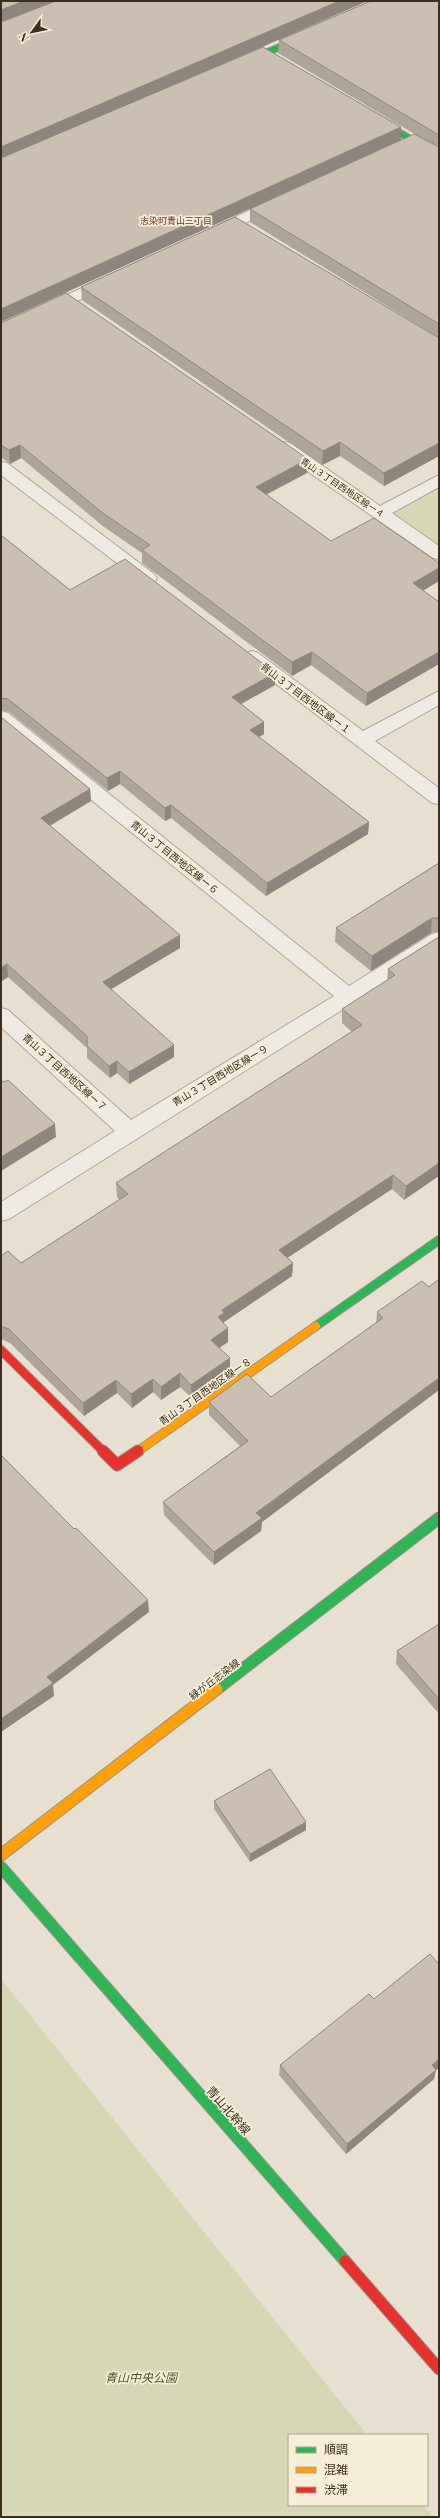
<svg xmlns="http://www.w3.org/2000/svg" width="440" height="2518" font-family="'Playfair Display','Noto Sans JP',serif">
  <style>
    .green { fill: #d6d7b3 }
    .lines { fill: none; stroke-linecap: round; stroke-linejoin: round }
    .street-casing { stroke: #ada599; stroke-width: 2 }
    .fast-far2-casing { stroke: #9c958a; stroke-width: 8 }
    .fast-far1-casing { stroke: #9c958a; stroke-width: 10 }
    .fast-casing { stroke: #9c958a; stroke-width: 13 }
    .slow-far1-casing { stroke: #9c958a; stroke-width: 10 }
    .slow-casing { stroke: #9c958a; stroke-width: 13 }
    .jam-far1-casing { stroke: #9c958a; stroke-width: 10 }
    .jam-casing { stroke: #9c958a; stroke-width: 13 }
    .street { fill: #efebe3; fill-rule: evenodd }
    .fast-far2 { stroke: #30b455; stroke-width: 6 }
    .fast-far1 { stroke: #30b455; stroke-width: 8 }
    .fast { stroke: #30b455; stroke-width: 11 }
    .slow-far1 { stroke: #ff9f0a; stroke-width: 8 }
    .slow { stroke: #ff9f0a; stroke-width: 11 }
    .jam-far1 { stroke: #e5322d; stroke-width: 8 }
    .jam { stroke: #e5322d; stroke-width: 11 }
    .wall { fill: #afa499 }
    .shaded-wall { fill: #8e867d }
    .building { fill: #cbbfb2; stroke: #8e867d }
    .labels { text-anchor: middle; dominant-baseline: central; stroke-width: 3.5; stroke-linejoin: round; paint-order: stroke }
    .far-neighbourhood-label { font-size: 9px; fill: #6b2e1e; stroke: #f7eed8 }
    .far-street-label { font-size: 9px; fill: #3d2e20; stroke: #f7eed8 }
    .street-label { font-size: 10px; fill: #3d2e20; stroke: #f7eed8 }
    .near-street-label { font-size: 12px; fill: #3d2e20; stroke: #f7eed8 }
    .near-park-label { font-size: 12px; font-style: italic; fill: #4d5a26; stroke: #f7eed8 }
  </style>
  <rect width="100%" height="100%" fill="#e7e0d1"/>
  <g class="green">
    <path d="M439 481V554L380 513Z"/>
    <path d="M1 1979 367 2435H289V2505H423L433 2517H1Z"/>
  </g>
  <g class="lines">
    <g class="street-casing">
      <g id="street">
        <path d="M278 197 286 202 283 205 218 236H208L205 233 208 230Z"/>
        <path d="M109 276 117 281 115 284 1 335V324Z"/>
        <path d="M284 442 290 443 380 506 439 475V487L392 513 439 546V559L433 558 278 451 276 447 278 443Z"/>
        <path d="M1 462 7 463 154 574 157 578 154 582H142L1 475Z"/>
        <path d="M252 651 258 653 363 731 439 691V705L375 741 439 788V804L432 803 246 661 243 657 246 653Z"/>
        <path d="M1 711 8 713 349 986 432 934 439 932V949L9 1219 1 1221V1202L115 1131 1 1027V1008L8 1010 131 1120 334 996 1 727Z"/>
      </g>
    </g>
    <g class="fast-far2-casing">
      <g id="fast-far2">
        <path d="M243 63 305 36"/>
        <path d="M375 118 439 156"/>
      </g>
    </g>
    <g class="fast-far1-casing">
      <path id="fast-far1" d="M316 1326 439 1240"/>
    </g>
    <g class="fast-casing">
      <g id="fast">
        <path d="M217 1689 439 1518"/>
        <path d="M1 1867 345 2261"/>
      </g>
    </g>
    <g class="slow-far1-casing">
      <path id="slow-far1" d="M138 1451 316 1326"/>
    </g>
    <g class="slow-casing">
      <path id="slow" d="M1 1855 217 1689"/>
    </g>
    <g class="jam-far1-casing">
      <g id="jam-far1">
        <path d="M1 1350 104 1452"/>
        <path d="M137 1452 138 1451"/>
      </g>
    </g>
    <g class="jam-casing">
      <g id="jam">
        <path d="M103 1451 117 1465 138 1451"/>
        <path d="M345 2261 439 2369"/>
      </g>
    </g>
    <use href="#street" class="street"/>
    <use href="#fast-far2" class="fast-far2"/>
    <use href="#fast-far1" class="fast-far1"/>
    <use href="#fast" class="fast"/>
    <use href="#slow-far1" class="slow-far1"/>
    <use href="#slow" class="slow"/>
    <use href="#jam-far1" class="jam-far1"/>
    <use href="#jam" class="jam"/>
  </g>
  <g class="wall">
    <path d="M439 1V338L250 222V209L418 136 278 53 279 40Z"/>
    <path d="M81 287 439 338V456L384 486 340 456 322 465 82 300Z"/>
    <path d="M1 323 308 459 307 473 266 495 331 541 439 563V581L423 591 439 602V664L366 706 311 665 292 676 142 563V553L104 527 21 458 10 464 1 457Z"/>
    <path d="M1 535 70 590 275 685 241 704 264 722V734L259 737 369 822 368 834 266 896 171 818 165 821 120 784 108 791 9 712 1 710Z"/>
    <path d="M1 717 90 789 91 801 50 826 180 935V948L111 989 174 1057 129 1084 117 1073 110 1078 87 1058V1048L8 977 2 981 1 980Z"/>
    <path d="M439 863V932L431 933 371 971 335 942 336 928Z"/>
    <path d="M439 937 404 1200 392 1189 287 1258 293 1263 292 1276 224 1322V1324L228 1342 219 1348 230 1371 192 1398 180 1387 161 1400 153 1392 132 1408 117 1393 84 1416 10 1343 1 1339V1256L21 1263 120 1200 117 1197 116 1183 352 1032 342 1023V1009L387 981 388 969Z"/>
    <path d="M439 1279V1390L262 1522 261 1531 214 1565 164 1515 163 1502 240 1446 209 1415V1402L271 1397 376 1323 377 1312 429 1287Z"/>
    <path d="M439 1624V1714L396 1664 397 1651Z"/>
    <path d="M214 1801 306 1830 250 1862 214 1809Z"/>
    <path d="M439 1964V2068L436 2070 434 2079 346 2154 279 2075 280 2065 374 1999Z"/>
  </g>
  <g class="shaded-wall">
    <path d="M24 1H56L1 23V10Z"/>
    <path d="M339 1H368L1 160V147Z"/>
    <path d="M401 127V140L1 322V309Z"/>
    <path d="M340 442V456L322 465 323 451Z"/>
    <path d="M439 443V456L384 486V473Z"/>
    <path d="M20 445 21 458 10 464 9 450Z"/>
    <path d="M308 459 307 473 255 500 256 487Z"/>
    <path d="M439 568V581L412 597 413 583Z"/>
    <path d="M312 652 311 665 292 676V662Z"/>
    <path d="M439 652V664L366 706 367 693Z"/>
    <path d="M275 673V685L232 709V697Z"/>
    <path d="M264 722V734L250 742V730Z"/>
    <path d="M120 771V784L108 791 107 778Z"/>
    <path d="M90 789 91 801 42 830 41 818Z"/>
    <path d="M171 805V818L165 821V808Z"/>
    <path d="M369 822 368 834 266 896 267 883Z"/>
    <path d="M432 918 431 933 371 971 372 956Z"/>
    <path d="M180 935V948L103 994V982Z"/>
    <path d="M7 964 8 977 2 981 1 968Z"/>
    <path d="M174 1045V1057L129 1084V1072Z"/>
    <path d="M117 1061V1073L110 1078 109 1066Z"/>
    <path d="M55 1124 56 1137 1 1171V1157Z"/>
    <path d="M439 1163V1176L404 1200 406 1186Z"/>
    <path d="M393 1175 392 1189 278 1264 279 1250Z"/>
    <path d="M293 1263 292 1276 224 1322V1326L218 1317 222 1310Z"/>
    <path d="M228 1328V1342L211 1353V1340Z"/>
    <path d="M230 1358V1371L192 1398 191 1385Z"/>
    <path d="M180 1373V1387L161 1400V1387Z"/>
    <path d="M439 1378V1390L262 1522 261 1531 214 1565V1552L256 1513Z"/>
    <path d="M153 1379V1392L132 1408 131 1394Z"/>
    <path d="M116 1380 117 1393 84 1416 83 1403Z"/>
    <path d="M148 1600 149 1612 53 1685 54 1696 1 1732V1719L47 1677Z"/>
    <path d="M306 1822V1830L250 1862V1854Z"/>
    <path d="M439 2059V2068L436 2070 434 2079 346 2154 347 2144Z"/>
  </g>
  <g class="building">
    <path d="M1 1H24L1 10Z"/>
    <path d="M56 1H339L1 147V22Z"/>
    <path d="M371 1H439V135L279 40Z"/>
    <path d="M263 47 401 127 1 309V158Z"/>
    <path d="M414 134 439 147V324L250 209Z"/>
    <path d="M235 217 439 338V443L384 473 340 442 323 451 81 287Z"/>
    <path d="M66 293 308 459 256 487 331 541 374 518 439 563V568L413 583 439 602V652L367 693 312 652 292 662 142 550 150 545 104 514 20 445 9 450 1 445V323Z"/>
    <path d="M1 535 70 590 125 559 275 673 232 697 264 722 250 730 369 822 267 883 171 805 165 808 120 771 107 778 8 699 1 698Z"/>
    <path d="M1 717 90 789 41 818 180 935 103 982 174 1045 129 1072 117 1061 109 1066 87 1046V1036L7 964 1 968Z"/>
    <path d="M439 863V918H432L372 956 336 928Z"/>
    <path d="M439 937V1163L406 1186 393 1175 279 1250 293 1263 222 1310 224 1313 218 1317 228 1328 211 1340 230 1358 191 1385 180 1373 161 1387 153 1379 131 1394 116 1380 83 1403 9 1329 1 1326V1256L8 1251 21 1263 128 1194 116 1183 362 1025 342 1009 395 975 388 969Z"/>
    <path d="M1 1080 4 1082 8 1080 55 1124 1 1157Z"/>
    <path d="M439 1279V1378L256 1513 262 1518 214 1552 163 1502 248 1441 209 1402 247 1374 271 1397 383 1318 377 1312 422 1281 429 1287Z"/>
    <path d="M1 1455 74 1529 76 1528 148 1600 47 1677 53 1683 1 1719Z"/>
    <path d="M439 1624V1699L397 1651Z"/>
    <path d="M270 1769 306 1822 250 1854 214 1801Z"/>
    <path d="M430 1954 439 1964V2059L432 2065 436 2070 347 2144 280 2065 369 1994 374 1999Z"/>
  </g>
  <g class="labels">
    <g class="far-neighbourhood-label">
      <text x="176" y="220">志染町青山三丁目</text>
    </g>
    <g class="far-street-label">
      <text transform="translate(343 487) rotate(34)">青山３丁目西地区線ー４</text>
    </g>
    <g class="street-label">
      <text transform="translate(306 698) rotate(37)">青山３丁目西地区線ー１</text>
      <text transform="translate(175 857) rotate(39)">青山３丁目西地区線ー６</text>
      <text transform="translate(65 1072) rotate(42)">青山３丁目西地区線ー７</text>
      <text transform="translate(220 1075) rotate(-31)">青山３丁目西地区線ー９</text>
      <text transform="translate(205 1391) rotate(-35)">青山３丁目西地区線ー８</text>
      <text transform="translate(214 1679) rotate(-37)">緑が丘志染線</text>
    </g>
    <g class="near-street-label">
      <text transform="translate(229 2110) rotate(49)">青山北幹線</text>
    </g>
    <g class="near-park-label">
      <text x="141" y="2377">青山中央公園</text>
    </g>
  </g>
  <rect width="440" height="2518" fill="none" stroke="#3d2e20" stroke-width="4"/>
  <rect x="288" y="2434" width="140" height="72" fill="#f7eed8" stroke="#ada18e"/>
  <rect x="296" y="2447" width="20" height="6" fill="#30b455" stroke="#ada18e"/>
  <text x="324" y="2454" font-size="12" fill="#3d2e20">順調</text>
  <rect x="296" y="2467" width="20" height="6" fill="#ff9f0a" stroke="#ada18e"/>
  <text x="324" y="2474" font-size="12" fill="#3d2e20">混雑</text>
  <rect x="296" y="2487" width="20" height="6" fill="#e5322d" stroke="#ada18e"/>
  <text x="324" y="2494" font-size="12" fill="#3d2e20">渋滞</text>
  <g transform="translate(32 32) rotate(237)" stroke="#f7eed8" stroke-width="3" paint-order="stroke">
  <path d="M0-3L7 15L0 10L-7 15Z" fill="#3d2e20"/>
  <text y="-6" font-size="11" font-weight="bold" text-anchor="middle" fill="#3d2e20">N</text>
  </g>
</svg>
